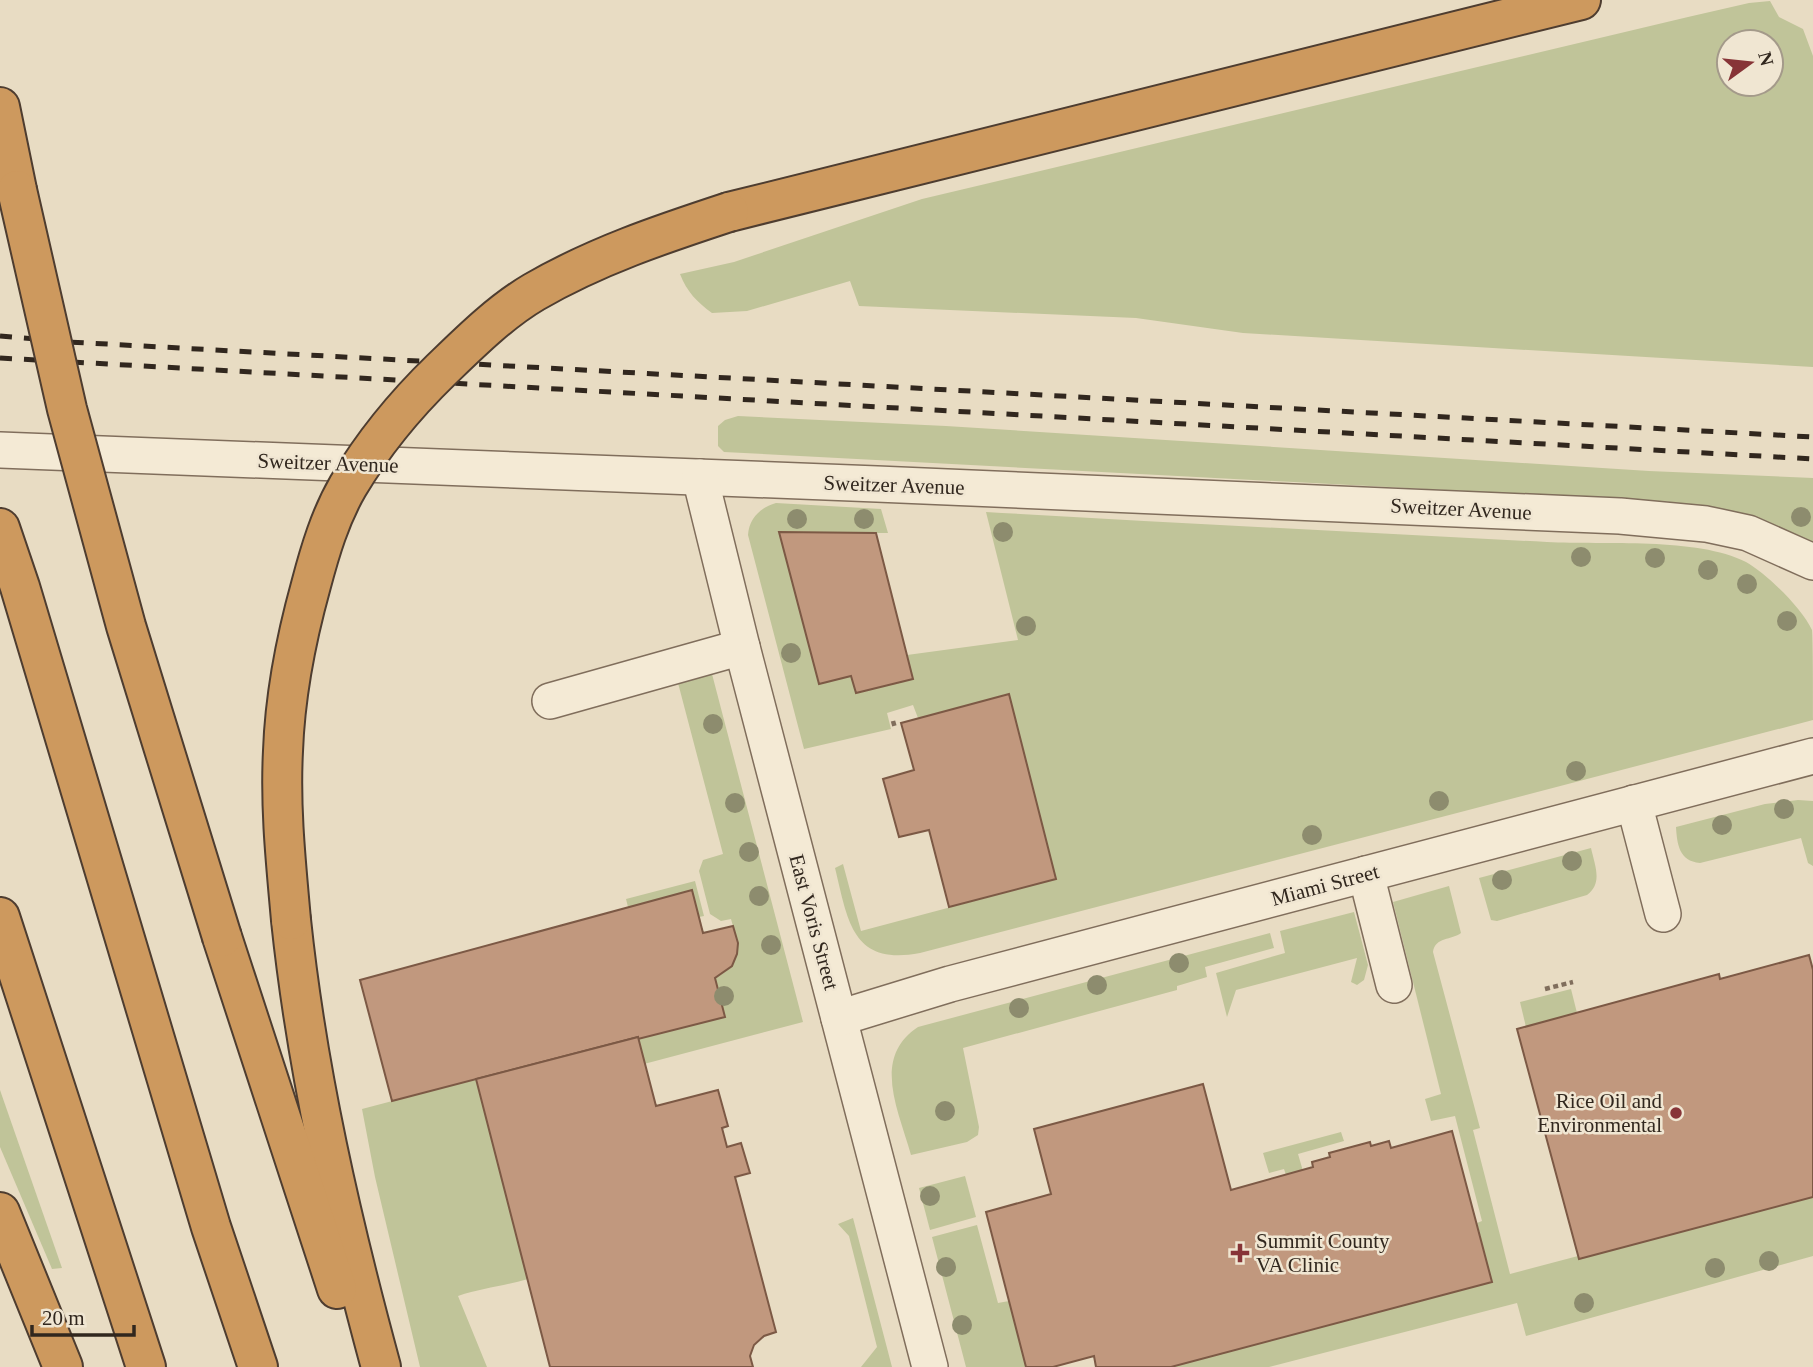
<svg xmlns="http://www.w3.org/2000/svg" width="1813" height="1367" font-family="'Times New Roman',serif">
  <style>
    .green { fill: #c0c499; fill-rule: evenodd }
    .building { fill: #c1987e; stroke: #7c5945; stroke-width: 2 }
    .lines { fill: none; stroke-linecap: round; stroke-linejoin: round }
    .minor-casing { stroke: #806e5c; stroke-width: 38 }
    .highway-casing { stroke: #4e3d30; stroke-width: 42 }
    .path { stroke: #806e5c; stroke-width: 4.5; stroke-dasharray: 5 3.5; stroke-linecap: butt }
    .minor { stroke: #f4ead5; stroke-width: 35 }
    .highway { stroke: #cd995e; stroke-width: 38 }
    .rail { stroke: #31271e; stroke-width: 5; stroke-dasharray: 12 12; stroke-linecap: butt }
    .highway-bridge-casing { stroke: #4e3d30; stroke-width: 42; stroke-linecap: butt }
    .highway-bridge { stroke: #cd995e; stroke-width: 38 }
    .tree { fill: #8d8c6e }
    .poi-dot { fill: #873437; stroke: #f0e6d2; stroke-width: 2.5 }
    .labels { text-anchor: middle; dominant-baseline: central; stroke-width: 5; stroke-linejoin: round; paint-order: stroke }
    .street-label { font-size: 21px; fill: #31271e; stroke: #f0e6d2 }
    .poi-label { font-size: 21px; fill: #31271e; stroke: #f0e6d2; text-anchor: end }
  </style>
  <rect width="100%" height="100%" fill="#e8dcc3"/>
  <g class="green">
    <path d="M1770 1 1779 17 1803 29 1813 56V367L1243 333 1136 318 859 306 850 281 747 311 712 313C697 302 687 292 680 274L734 262 922 199 1688 17 1749 3ZM1729 42H1771V84H1729Z"/>
    <path d="M738 416 946 426 1649 471 1813 478V544C1762 518 1727 511 1672 502L724 452 718 446V426L725 420Z"/>
    <path d="M776 503 881 509 888 533H780L819 683 851 676 856 693 913 679 907 655 1018 640 986 512C1173 523 1360 532 1547 542 1604 545 1697 537 1746 562 1767 574 1802 608 1812 630 1813 641 1813 704 1813 720L920 953C852 966 848 921 835 868L843 864 861 931 1056 879 1008 694 918 718 913 705 887 713 891 729 804 749 748 535C749 518 761 507 776 503Z"/>
    <path d="M712 674 803 1022 644 1064 638 1039 725 1017 715 978C744 964 738 945 731 919L721 921 710 914 699 871 703 860 723 854 678 683Z"/>
    <path d="M1798 800 1813 801V866L1808 863 1801 838 1700 863C1679 861 1677 844 1676 827L1765 804Z"/>
    <path d="M1591 848C1595 866 1603 883 1587 895L1497 921 1491 920 1479 878Z"/>
    <path d="M695 881 704 916 699 917 692 890 628 907 626 899Z"/>
    <path d="M1449 886 1461 933C1452 940 1435 937 1433 952L1480 1128 1473 1130 1510 1274 1578 1256 1579 1259 1813 1197V1256L1526 1336 1517 1303 1269 1367H1171L1492 1282 1477 1223 1482 1221 1455 1116 1431 1121 1425 1099 1441 1094 1393 902Z"/>
    <path d="M1354 912 1368 965 1364 980 1357 985 1351 982 1357 958 1236 990 1227 1017 1216 973 1285 953 1280 931Z"/>
    <path d="M1270 933 1274 948 1205 967 1207 977 1177 986V990L963 1048 979 1127 978 1135 967 1142 911 1155C899 1111 871 1058 918 1027Z"/>
    <path d="M1571 989 1577 1013 1526 1027 1520 1002Z"/>
    <path d="M476 1079 528 1279C504 1286 482 1288 458 1296L487 1367H420L375 1177 362 1109Z"/>
    <path d="M0 1090 62 1268 52 1269 0 1147Z"/>
    <path d="M1341 1132 1344 1141 1298 1154 1303 1171 1286 1175 1284 1169 1269 1173 1263 1153Z"/>
    <path d="M965 1176 976 1217 930 1230 919 1188Z"/>
    <path d="M853 1218 892 1367H861L877 1347 849 1236 838 1224Z"/>
    <path d="M977 1225 998 1303 1009 1301 1026 1367H966L932 1237Z"/>
  </g>
  <g class="building">
    <path d="M779 532 876 533 913 679 856 693 851 676 819 684Z"/>
    <path d="M1009 694 1056 879 949 907 929 830 899 837 883 779 914 770 901 723Z"/>
    <path d="M692 890 703 933 733 926 738 943 737 954 732 966 715 978 725 1017 638 1039V1037L392 1101 360 980Z"/>
    <path d="M1809 955 1813 970V1197L1579 1259 1517 1029 1719 974 1720 979Z"/>
    <path d="M638 1037 656 1106 718 1090 728 1126 722 1128 727 1147 741 1143 750 1173 735 1177 776 1332 764 1336 754 1345 750 1356 753 1367H550L476 1079Z"/>
    <path d="M1203 1084 1231 1190 1313 1167 1312 1162 1330 1157 1329 1153 1370 1142 1371 1146 1389 1141 1391 1148 1452 1131 1492 1282 1171 1367H1096L1094 1356 1053 1367H1026L986 1212 1051 1194 1034 1129Z"/>
  </g>
  <g class="lines">
    <g class="minor-casing">
      <g id="minor">
        <path d="M0 450 877 484 1620 516 1706 524 1748 533 1813 562"/>
        <path d="M700 477 742 647 930 1367"/>
        <path d="M550 701 742 647"/>
        <path d="M1634 803 1663 914"/>
        <path d="M1366 874 1394 985"/>
        <path d="M839 1018 950 984 1813 756"/>
      </g>
    </g>
    <g class="highway-casing">
      <g id="highway">
        <path d="M0 107 17 190"/>
        <path d="M729 212 1581 0"/>
        <path d="M0 528 20 587 211 1227 258 1367"/>
        <path d="M0 917 146 1367"/>
        <path d="M291 920C307 1072 341 1220 381 1367"/>
        <path d="M222 937 337 1289"/>
        <path d="M0 1212 63 1367"/>
      </g>
    </g>
    <g class="path">
      <path d="M893 721 895 728"/>
      <path d="M1545 989 1573 982"/>
    </g>
    <use href="#minor" class="minor"/>
    <use href="#highway" class="highway"/>
    <g class="rail">
      <path d="M0 336 69 342 1813 437"/>
      <path d="M0 358 1813 459"/>
    </g>
    <g class="highway-bridge-casing">
      <g id="highway-bridge">
        <path d="M17 190 67 409 126 626 222 937"/>
        <path d="M291 920C286 864 280 808 283 751 285 695 296 639 311 585 320 551 330 517 348 486 373 444 406 404 441 370 469 343 500 312 534 292 596 256 662 234 729 212"/>
      </g>
    </g>
    <use href="#highway-bridge" class="highway-bridge"/>
  </g>
  <g class="tree">
    <circle cx="1801" cy="517" r="10"/>
    <circle cx="797" cy="519" r="10"/>
    <circle cx="864" cy="519" r="10"/>
    <circle cx="1003" cy="532" r="10"/>
    <circle cx="1581" cy="557" r="10"/>
    <circle cx="1655" cy="558" r="10"/>
    <circle cx="1708" cy="570" r="10"/>
    <circle cx="1747" cy="584" r="10"/>
    <circle cx="1787" cy="621" r="10"/>
    <circle cx="1026" cy="626" r="10"/>
    <circle cx="791" cy="653" r="10"/>
    <circle cx="713" cy="724" r="10"/>
    <circle cx="1576" cy="771" r="10"/>
    <circle cx="1439" cy="801" r="10"/>
    <circle cx="735" cy="803" r="10"/>
    <circle cx="1784" cy="809" r="10"/>
    <circle cx="1722" cy="825" r="10"/>
    <circle cx="1312" cy="835" r="10"/>
    <circle cx="749" cy="852" r="10"/>
    <circle cx="1572" cy="861" r="10"/>
    <circle cx="1502" cy="880" r="10"/>
    <circle cx="759" cy="896" r="10"/>
    <circle cx="771" cy="945" r="10"/>
    <circle cx="1179" cy="963" r="10"/>
    <circle cx="1097" cy="985" r="10"/>
    <circle cx="724" cy="996" r="10"/>
    <circle cx="1019" cy="1008" r="10"/>
    <circle cx="945" cy="1111" r="10"/>
    <circle cx="930" cy="1196" r="10"/>
    <circle cx="1769" cy="1261" r="10"/>
    <circle cx="946" cy="1267" r="10"/>
    <circle cx="1715" cy="1268" r="10"/>
    <circle cx="1584" cy="1303" r="10"/>
    <circle cx="962" cy="1325" r="10"/>
  </g>
  <g class="poi-dot">
    <circle cx="1676" cy="1113" r="7"/>
    <path d="M1236.5 1242.5h7v7h7v7h-7v7h-7v-7h-7v-7h7z"/>
  </g>
  <g class="labels">
    <g class="street-label">
      <text transform="translate(328 463) rotate(2)">Sweitzer Avenue</text>
      <text transform="translate(894 485) rotate(2)">Sweitzer Avenue</text>
      <text transform="translate(1461 509) rotate(3)">Sweitzer Avenue</text>
      <text transform="translate(1325 885) rotate(-15)">Miami Street</text>
      <text transform="translate(814 922) rotate(75)">East Voris Street</text>
    </g>
    <g class="poi-label">
      <text x="1662" y="1101">Rice Oil and<tspan x="1662" dy="24">Environmental</tspan></text>
      <text x="1256" y="1241" text-anchor="start">Summit County<tspan x="1256" dy="24">VA Clinic</tspan></text>
    </g>
  </g>
  <g transform="translate(1750 63) rotate(75)"><circle r="33" fill="#f0e6d2" stroke="#a49a8a" stroke-width="2"/>
  <path d="M0-5L12 26L0 18L-12 26Z" fill="#873437"/>
  <text y="-10" font-size="19" font-weight="bold" text-anchor="middle" fill="#31271e">N</text>
  </g>
  <path d="M32 1325v10h102v-10" fill="none" stroke="#31271e" stroke-width="3.5"/>
  <text x="42" y="1325" font-size="21" fill="#31271e" stroke="#f0e6d2" stroke-width="5" paint-order="stroke">20 m</text>
</svg>
